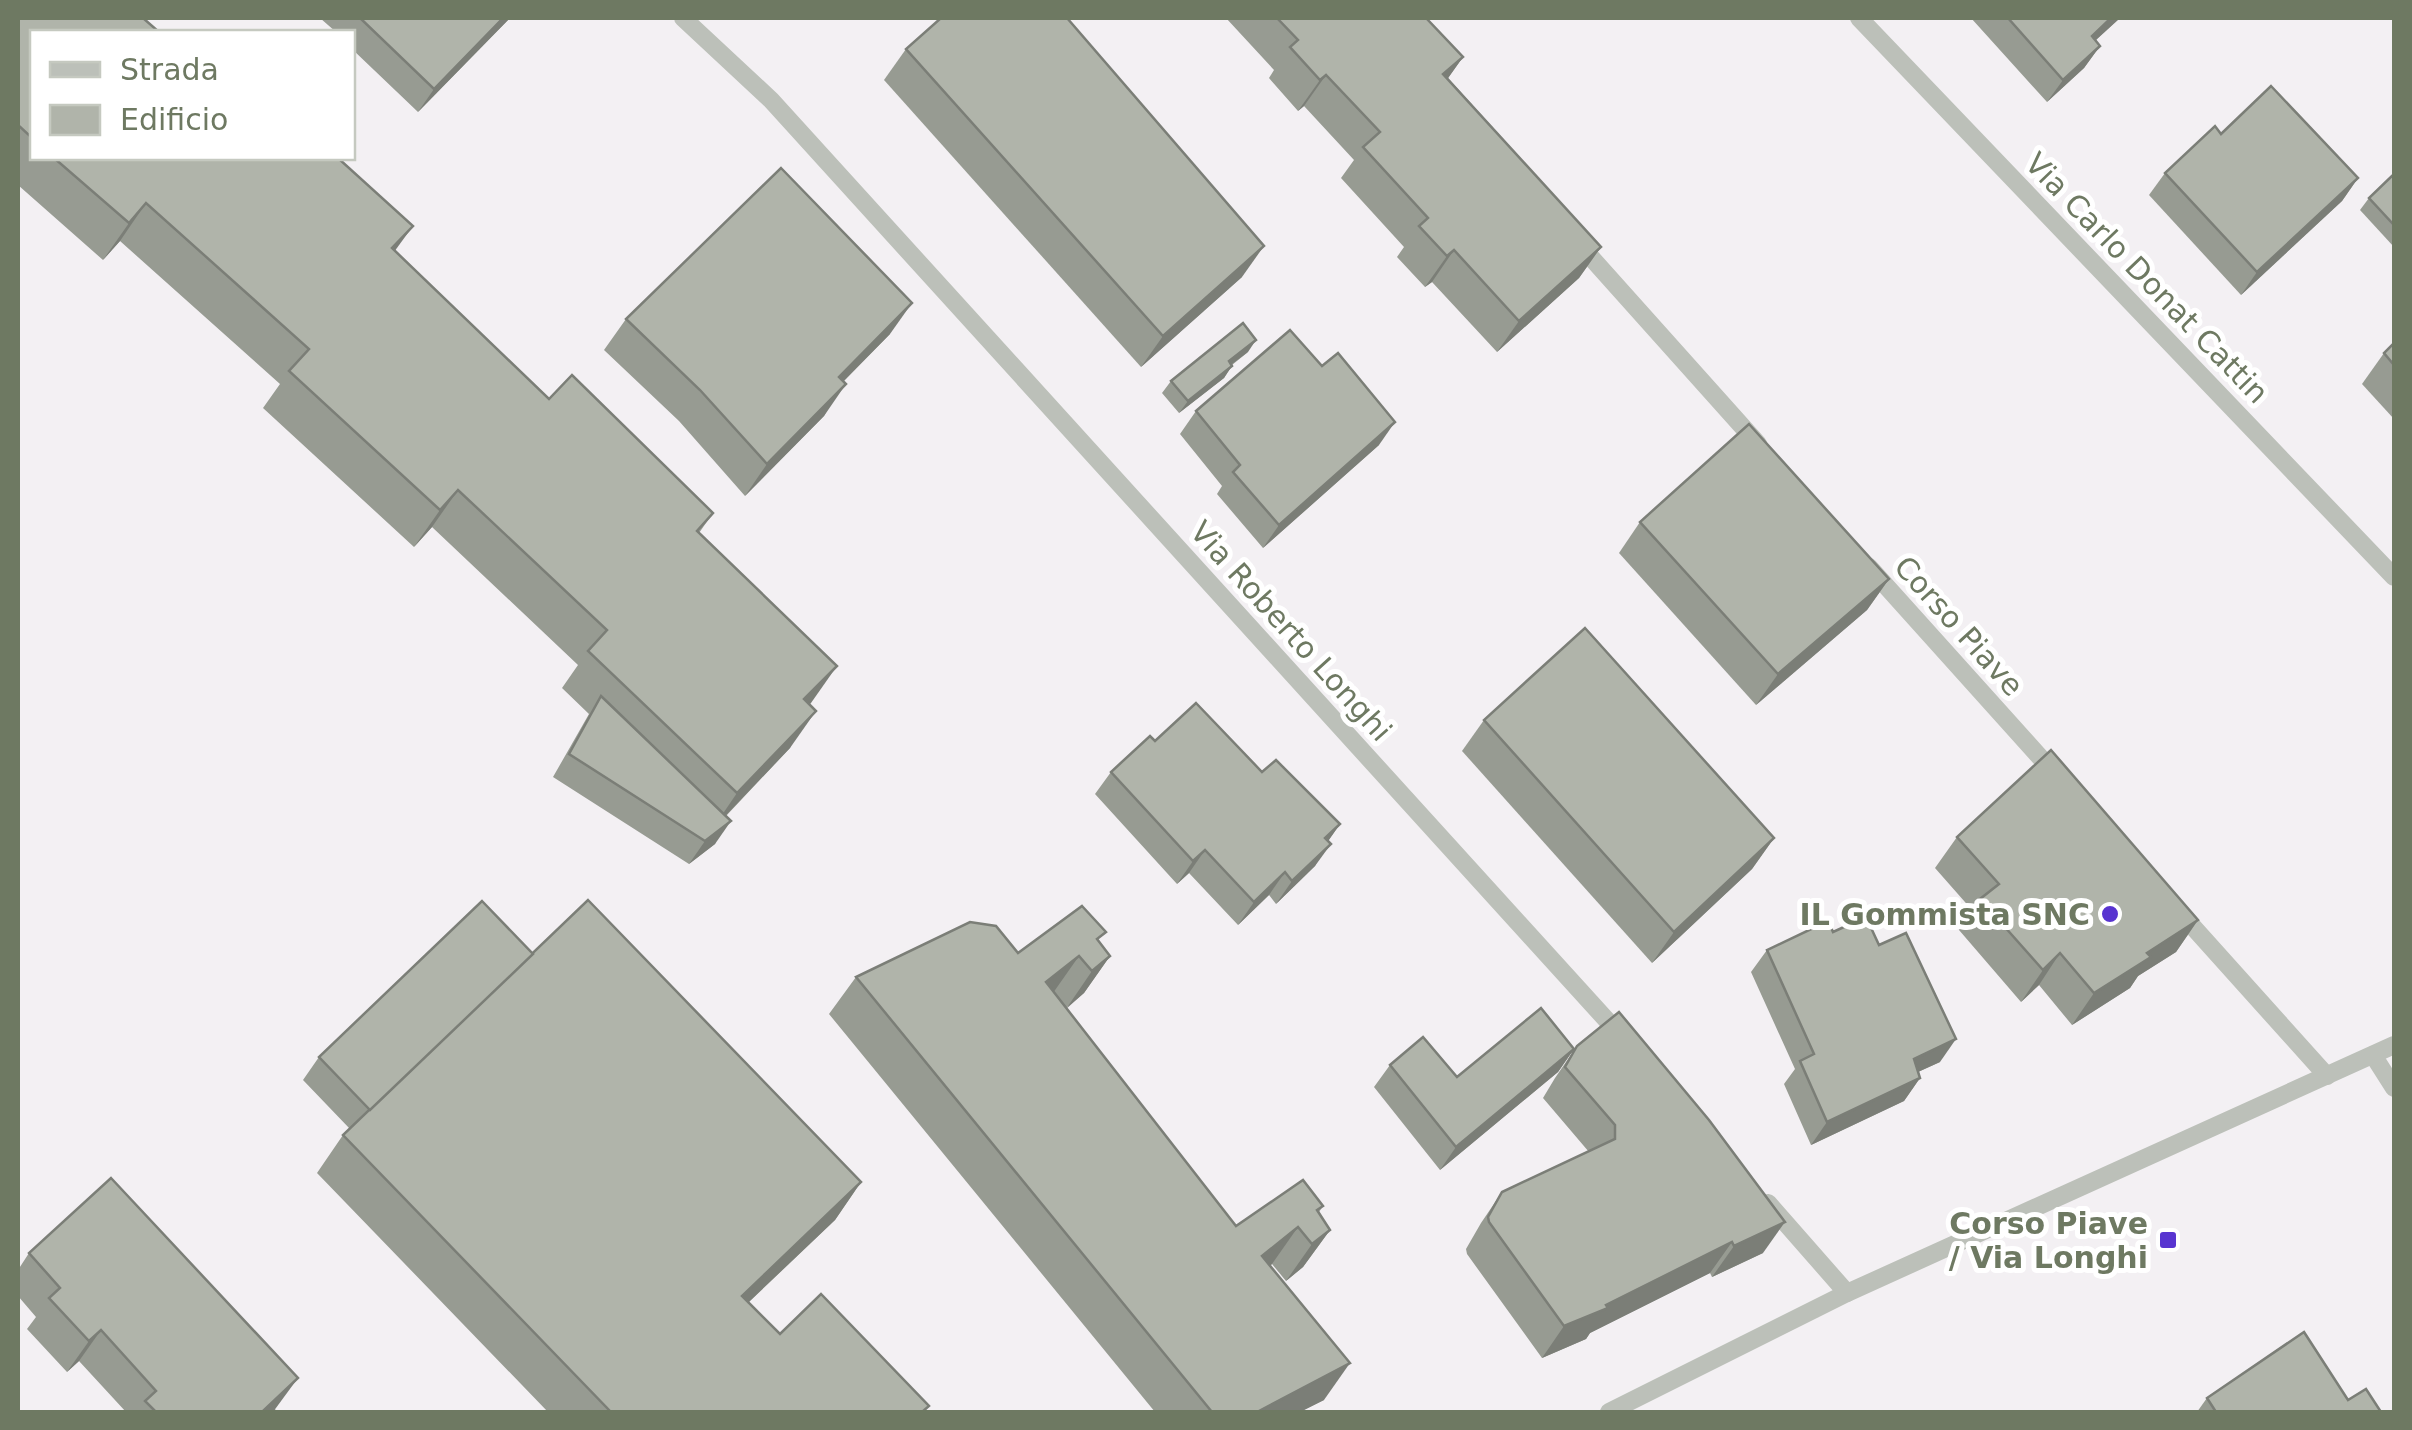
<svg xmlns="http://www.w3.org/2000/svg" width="2412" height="1430" font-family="'DejaVu Sans',sans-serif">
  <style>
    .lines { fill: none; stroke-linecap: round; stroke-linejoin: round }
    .minor { stroke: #bcc0b9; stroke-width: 18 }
    .wall { fill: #979b92 }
    .shaded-wall { fill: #7b7e77 }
    .building { fill: #b0b4aa; stroke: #7b7e77; stroke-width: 2.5 }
    .poi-dot { fill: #5834d0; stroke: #fff; stroke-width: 4 }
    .labels { text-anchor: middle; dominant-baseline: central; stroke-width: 10; stroke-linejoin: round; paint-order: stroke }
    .street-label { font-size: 30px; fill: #6e7962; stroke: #fff }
    .poi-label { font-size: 30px; font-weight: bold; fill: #6e7962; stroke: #fff; text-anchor: end }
  </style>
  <rect width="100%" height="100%" fill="#f3f0f3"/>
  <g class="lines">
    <g class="minor">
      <path d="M683 18 771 100 1622 1037"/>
      <path d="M1859 18 2394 577"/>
      <path d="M1579 244 1758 444"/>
      <path d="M1869 567 2056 775"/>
      <path d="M2177 909 2327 1076"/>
      <path d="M2373 1055 2394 1088"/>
      <path d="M1768 1203 1847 1293"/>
      <path d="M1609 1412 1847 1293 2394 1045"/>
    </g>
  </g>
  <g class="wall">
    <path d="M18 18 32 32V158H338L395 251 549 399 713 513 699 533 810 705 790 748 726 816 715 844 689 864 553 777 589 714 562 688 578 665 432 527 414 547 263 408 280 384 120 241 103 260 18 185Z"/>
    <path d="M320 18H510L418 112 352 49V32H336Z"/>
    <path d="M1226 18H1426L1463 57 1448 78 1601 247 1579 278 1497 352 1432 282 1425 287 1397 257 1404 247 1341 178 1354 160 1304 106 1298 111 1269 78 1274 70Z"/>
    <path d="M1971 18H2120L2096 40 2100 46 2084 68 2047 102Z"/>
    <path d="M906 49 1242 277 1141 367 884 80Z"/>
    <path d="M2221 134 2358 178 2342 201 2241 295 2149 195 2165 173Z"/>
    <path d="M2394 174V247L2360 210 2369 198Z"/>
    <path d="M626 319 890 334 843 382 824 416 745 496 679 421 604 350Z"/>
    <path d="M2394 343V419L2362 384 2384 353Z"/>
    <path d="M1248 352 1232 365 1224 378 1179 413 1162 393 1171 381Z"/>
    <path d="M1196 411 1379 445 1263 548 1217 494 1222 486 1180 434Z"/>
    <path d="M1640 522 1889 579 1867 610 1756 705 1619 553Z"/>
    <path d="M1484 720 1774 838 1752 869 1652 963 1462 751Z"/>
    <path d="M1155 741 1262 772 1340 824 1328 841 1315 866 1276 904 1269 895 1238 925 1189 873 1177 884 1095 794 1111 772Z"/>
    <path d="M1957 837 2198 920 2176 952 2138 976 2130 988 2072 1025 2039 985 2021 1002 1959 930 1972 910 1935 868Z"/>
    <path d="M1833 932 1879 945 1940 1062 1918 1072 1920 1078 1904 1101 1811 1145 1784 1084 1795 1069 1751 972 1767 950Z"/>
    <path d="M1099 942 1110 956 1084 993 1066 1008 1236 1226 1323 1206 1319 1212 1330 1230 1303 1267 1286 1281 1272 1264 1270 1266 1324 1400 1300 1412H1155L829 1014 856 977Z"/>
    <path d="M533 954 861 1182 835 1220 749 1302 780 1334 929 1406 924 1412H548L317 1173 343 1135 350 1129 303 1080 319 1057Z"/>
    <path d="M1577 1046 1763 1253 1712 1277 1710 1273 1590 1333 1586 1339 1542 1358 1467 1254 1466 1249 1481 1223 1502 1192 1589 1152 1543 1098 1555 1078Z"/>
    <path d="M1574 1049 1558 1072 1440 1170 1374 1087 1390 1065 1457 1077Z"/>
    <path d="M29 1253 276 1410 273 1412H126L79 1361 67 1372 27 1329 36 1317 18 1296V1270Z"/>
    <path d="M2207 1398 2348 1400 2381 1412H2197Z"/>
  </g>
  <g class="shaded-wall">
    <path d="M503 18H510L418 112 434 89Z"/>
    <path d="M2111 18H2120L2076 58 2092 36Z"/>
    <path d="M2100 46 2084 68 2047 102 2063 80Z"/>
    <path d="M1463 57 1441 88 1443 74Z"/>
    <path d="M1326 75 1304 106 1298 111 1320 80Z"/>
    <path d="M2358 178 2342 201 2241 295 2257 272Z"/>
    <path d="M146 203 120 241 103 260 129 223Z"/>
    <path d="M413 226 386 263 392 248Z"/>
    <path d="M1264 246 1242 277 1141 367 1163 336Z"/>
    <path d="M1601 247 1579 278 1497 352 1519 321Z"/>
    <path d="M1454 250 1432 282 1425 287 1447 256Z"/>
    <path d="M912 303 890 334 817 408 839 377Z"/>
    <path d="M1256 340 1248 352 1220 373 1229 361Z"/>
    <path d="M1232 366 1224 378 1179 413 1188 401Z"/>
    <path d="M846 384 824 416 745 496 767 464Z"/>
    <path d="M1395 422 1379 445 1263 548 1279 525Z"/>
    <path d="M458 490 432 527 414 547 440 510Z"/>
    <path d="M1889 579 1867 610 1756 705 1778 674Z"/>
    <path d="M837 666 811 703 778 736 804 699Z"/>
    <path d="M816 711 790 748 711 831 737 793Z"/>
    <path d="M731 821 715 844 689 864 705 841Z"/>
    <path d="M1340 824 1324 847 1325 838Z"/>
    <path d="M1774 838 1752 869 1652 963 1674 932Z"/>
    <path d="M1331 844 1315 866 1276 904 1292 881Z"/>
    <path d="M1205 850 1189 873 1177 884 1193 861Z"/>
    <path d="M1285 872 1269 895 1238 925 1254 902Z"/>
    <path d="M2198 920 2176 952 2138 976 2130 988 2072 1025 2094 993 2147 953Z"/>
    <path d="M2060 953 2039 985 2021 1002 2043 970Z"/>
    <path d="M1079 956 1053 993 1046 982Z"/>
    <path d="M1110 956 1084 993 1066 1009 1092 971Z"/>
    <path d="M1956 1039 1940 1062 1898 1081 1914 1059Z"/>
    <path d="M1574 1049 1558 1072 1440 1170 1456 1147Z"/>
    <path d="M1920 1078 1904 1101 1811 1145 1827 1122Z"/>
    <path d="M861 1182 835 1220 716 1333 742 1296Z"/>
    <path d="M1785 1222 1763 1253 1712 1277 1734 1246Z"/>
    <path d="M1298 1227 1272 1264 1236 1293 1262 1256Z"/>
    <path d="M1330 1230 1303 1267 1286 1281 1312 1244Z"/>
    <path d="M1732 1242 1710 1273 1590 1333 1586 1339 1542 1358 1564 1326Z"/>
    <path d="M101 1330 79 1361 67 1372 89 1341Z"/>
    <path d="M1350 1363 1324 1400 1300 1412H1257Z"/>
    <path d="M298 1378 273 1412H262Z"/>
  </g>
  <g class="building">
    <path d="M18 18H143L159 32H32V138L18 125Z"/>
    <path d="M360 18H503L434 89Z"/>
    <path d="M941 18H1067L1264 246 1163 336 906 49Z"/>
    <path d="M1277 18H1426L1463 57 1443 74 1601 247 1519 321 1454 250 1447 256 1419 226 1428 218 1363 147 1380 132 1326 75 1320 80 1290 47 1298 40Z"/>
    <path d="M2008 18H2111L2092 36 2100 46 2063 80Z"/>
    <path d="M2271 86 2358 178 2257 272 2165 173 2215 126 2221 134Z"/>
    <path d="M54 158H338L413 226 392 248 549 399 572 375 713 513 697 531 837 666 804 699 816 711 737 793 588 651 607 630 458 490 440 510 289 371 309 349 146 203 129 223Z"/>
    <path d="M781 168 912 303 839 377 846 384 767 464 700 390 626 319Z"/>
    <path d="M2394 174V225L2369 198Z"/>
    <path d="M1243 323 1256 340 1229 361 1232 366 1188 401 1171 381Z"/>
    <path d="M1290 330 1322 366 1338 353 1395 422 1279 525 1233 472 1240 465 1196 411Z"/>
    <path d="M2394 343V365L2384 353Z"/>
    <path d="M1749 424 1889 579 1778 674 1640 522Z"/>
    <path d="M1585 628 1774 838 1674 932 1484 720Z"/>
    <path d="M601 696 731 821 705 841 569 754Z"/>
    <path d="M1196 703 1262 772 1276 760 1340 824 1325 838 1331 844 1292 881 1285 872 1254 902 1205 850 1193 861 1111 772 1150 736 1155 741Z"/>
    <path d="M2051 750 2198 920 2147 953 2151 957 2094 993 2060 953 2043 970 1980 899 1999 884 1957 837Z"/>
    <path d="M588 900 861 1182 742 1296 780 1334 821 1294 929 1406 922 1412H611L343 1135Z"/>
    <path d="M482 901 533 954 370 1110 319 1057Z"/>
    <path d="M1082 906 1106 932 1097 939 1110 956 1092 971 1079 956 1046 982 1236 1226 1303 1180 1323 1206 1317 1210 1330 1230 1312 1244 1298 1227 1262 1256 1350 1363 1257 1412H1212L856 977 970 922 996 926 1018 953Z"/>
    <path d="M1866 917 1879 945 1906 933 1956 1039 1914 1059 1920 1078 1827 1122 1800 1061 1814 1054 1767 950 1828 921 1833 932Z"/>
    <path d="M1541 1008 1574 1049 1456 1147 1390 1065 1423 1037 1457 1077Z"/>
    <path d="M1619 1012 1709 1120 1785 1222 1734 1246 1732 1242 1606 1305 1608 1308 1564 1326 1489 1222 1488 1217 1502 1192 1615 1139V1125L1565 1067 1577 1046Z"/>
    <path d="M111 1178 298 1378 262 1412H156L145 1401 156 1391 101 1330 89 1341 49 1298 60 1288 29 1253Z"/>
    <path d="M2304 1332 2348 1400 2366 1389 2381 1412H2216L2207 1398Z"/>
  </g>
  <g class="poi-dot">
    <circle cx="2110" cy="914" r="10"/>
    <rect x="2158" y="1230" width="20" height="20" rx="5"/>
  </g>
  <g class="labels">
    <g class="street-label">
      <text transform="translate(2147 278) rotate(46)">Via Carlo Donat Cattin</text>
      <text transform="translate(1959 626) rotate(48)">Corso Piave</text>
      <text transform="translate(1291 631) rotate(48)">Via Roberto Longhi</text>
    </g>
    <g class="poi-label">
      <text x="2090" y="914">IL Gommista SNC</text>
      <text x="2148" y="1223">Corso Piave<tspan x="2148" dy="34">/ Via Longhi</tspan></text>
    </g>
  </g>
  <rect width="2412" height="1430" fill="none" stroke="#6e7962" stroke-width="40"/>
  <rect x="30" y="30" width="325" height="130" fill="#ffffff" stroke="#c5c9c0" stroke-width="2.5"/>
  <rect x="50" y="62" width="50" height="15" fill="#bcc0b9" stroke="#c5c9c0" stroke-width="2.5"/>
  <text x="120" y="80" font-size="30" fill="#6e7962">Strada</text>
  <rect x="50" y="105" width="50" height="30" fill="#b0b4aa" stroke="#c5c9c0" stroke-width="2.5"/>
  <text x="120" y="130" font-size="30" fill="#6e7962">Edificio</text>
</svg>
